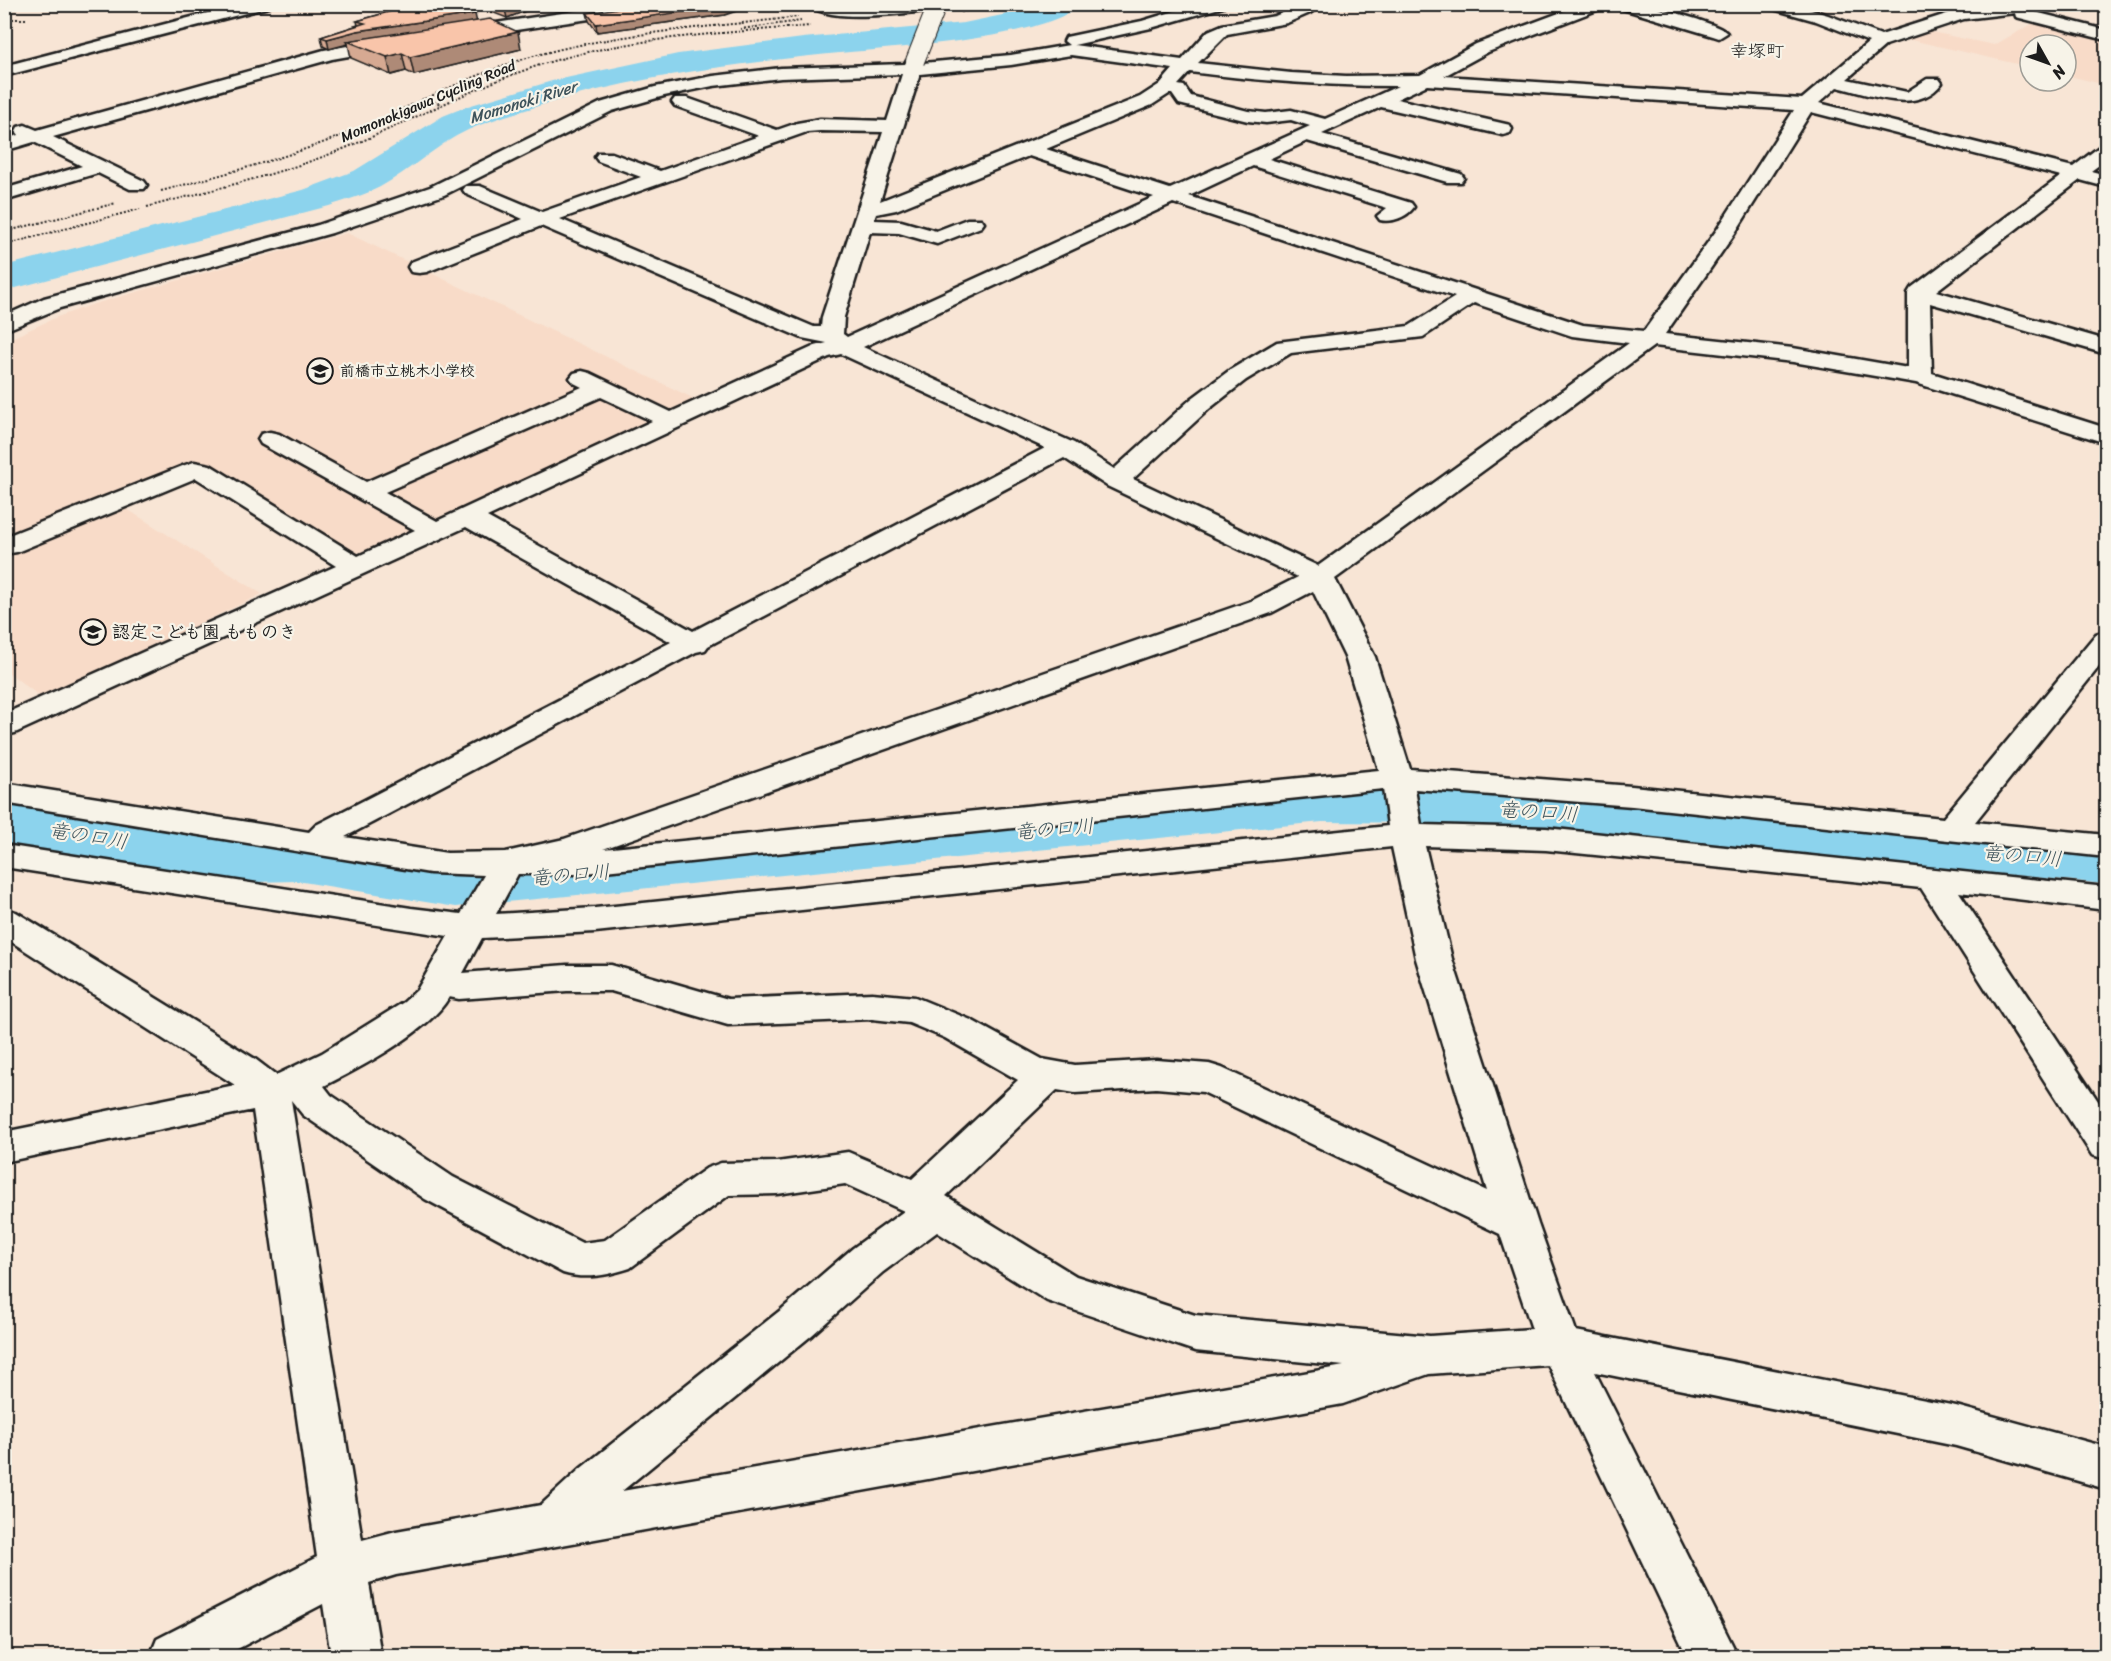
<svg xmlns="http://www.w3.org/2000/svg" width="2111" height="1661" font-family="Sriracha,'Klee One',sans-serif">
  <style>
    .built { fill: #f8dbc8 }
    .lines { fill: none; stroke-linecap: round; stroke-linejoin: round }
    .river { fill: #8cd3ed; fill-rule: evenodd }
    .minor-casing { stroke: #1c1c1c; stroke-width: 5 }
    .path { stroke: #1c1c1c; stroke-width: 2; stroke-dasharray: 2 2; stroke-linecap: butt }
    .minor { fill: #f7f3e8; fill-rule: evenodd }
    .minor-bridge-casing { stroke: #1c1c1c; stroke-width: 20; stroke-linecap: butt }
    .minor-bridge { stroke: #f7f3e8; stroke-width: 18 }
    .wall { fill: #d6a992; stroke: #1c1c1c; stroke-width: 1.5 }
    .shaded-wall { fill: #ae8a77; stroke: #1c1c1c; stroke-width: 1.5 }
    .building { fill: #f9c5aa; stroke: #1c1c1c; stroke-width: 1.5 }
    .labels { text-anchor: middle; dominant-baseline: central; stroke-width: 4.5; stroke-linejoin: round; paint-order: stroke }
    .far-street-label { font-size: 15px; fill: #1c1c1c; stroke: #f7f3e8 }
    .far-poi-label { font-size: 15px; font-weight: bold; fill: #1c1c1c; stroke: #f7f3e8; text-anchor: start }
    .far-water-label { font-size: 16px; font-style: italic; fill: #3e535b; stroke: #f7f3e8 }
    .far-quarter-label { font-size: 18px; fill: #1c1c1c; stroke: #f7f3e8 }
    .poi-label { font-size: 18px; font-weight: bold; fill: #1c1c1c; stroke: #f7f3e8; text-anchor: start }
    .water-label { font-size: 20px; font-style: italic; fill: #3e535b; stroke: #f7f3e8 }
  </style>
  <rect width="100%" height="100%" fill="#f8e5d5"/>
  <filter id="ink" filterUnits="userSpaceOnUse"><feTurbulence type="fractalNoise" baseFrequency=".0167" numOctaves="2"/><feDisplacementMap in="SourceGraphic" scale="12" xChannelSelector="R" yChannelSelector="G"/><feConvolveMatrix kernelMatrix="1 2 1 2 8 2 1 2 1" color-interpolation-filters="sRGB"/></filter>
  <g filter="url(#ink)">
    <g class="built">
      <path d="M2036 22 2106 39V85L2066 75V45H2030V67L1898 37 1922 30 1994 45Z"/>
      <path d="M347 233 697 400 361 553 348 552 204 461 5 541V341L57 317 94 304Z"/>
      <path d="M122 506 262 594 42 698 5 670 4 556Z"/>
    </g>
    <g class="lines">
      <g class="river">
        <path d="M1036 4H1078C1056 37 892 48 850 52 746 62 641 75 541 105 517 113 491 119 468 130 436 145 411 170 380 187 365 195 346 200 329 206L4 291V266L303 190 354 171 443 116 468 106 552 81 678 54 803 38 964 23 1017 12Z"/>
        <path d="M1322 784 1430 785 1647 800 2106 843V884L1647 840 1430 823 1322 822 456 907 297 881 254 882 4 843V803L254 840 297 839 456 865Z"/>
      </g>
      <g class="minor-casing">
        <g id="minor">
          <path d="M242 4H271L269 7 4 76V66Z"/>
          <path d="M621 4H664L656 9 463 38 455 33 463 28Z"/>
          <path d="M808 4 945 5 937 10C909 12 828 25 808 4Z"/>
          <path d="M1198 4H1225L1223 7 1151 28 1074 45 1182 60 1208 31 1222 25 1275 16 1303 4H1323L1310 13 1287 23 1227 34 1198 63 1291 73 1346 76 1420 75 1476 44 1583 4H1607L1605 7 1488 52 1444 76 1802 99 1869 42 1816 21 1766 7 1764 4H1791L1828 15 1881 35 1962 9 2005 4H2062L2054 9 2031 11 2106 30V40L2016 17 2015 13 1964 19 1886 45 1847 79 1907 92 1927 79H1939L1942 83C1917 116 1870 94 1837 87L1819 103 2073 167 2099 147 2106 145V160L2091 171 2106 175V187L2080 180 1936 291 2106 340V354L1930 303 1932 373 2106 428V443L1916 383 1793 362 1654 346 1335 579 1375 657 1410 769 1632 786 1943 818 2096 634 2106 631V658L1975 822 2106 835V857L1632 806 1415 789 1421 825 1546 828 2106 887V910L1959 892 2106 1113V1159L2092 1155 1921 888 1546 850 1425 846 1452 959 1538 1224 1576 1331 1956 1406 2106 1447V1489L1956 1446 1595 1372 1738 1656H1687L1548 1365 1429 1374 1343 1404 396 1575 369 1583 381 1656H331L323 1604 224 1656H150L157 1639 317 1557 253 1110 4 1162V1132L235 1085 4 937V908L16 912 255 1059 276 1075 322 1053 404 1002 417 990 448 936 4 867V845L411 908 461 914 484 875 430 873 4 803V783L309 832 316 825 671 642 466 527 15 733 4 735V714L336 566 196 478 17 552 4 554V537L185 465 194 462 210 465 358 556 415 530 261 444 258 439 261 434 270 432 279 434 366 482 582 387 574 383 570 378 574 373 582 371 590 373 671 412 815 346 827 343 802 338 541 226 427 272 419 273 411 272 408 267 411 262 523 219 466 194 463 190 466 186H480L542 212 641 177 598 161 595 157 598 153H612L660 171 759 136 675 106 672 102 675 98H687L777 130 797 123 820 119 887 121 902 74 781 78 713 86 664 96 612 111 444 195 332 233 60 308 4 331V316L44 298 318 225 430 187 600 103 655 87 713 76 781 68 905 64 909 57H921L923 63 1011 55 1069 45 1064 41 1066 37 1142 21ZM1071 55 1173 69 1160 84 1140 97 880 201 920 74 1011 65ZM1190 72C1259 81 1328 86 1398 86L1325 119 1291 110 1266 113 1248 111 1191 96 1184 86 1178 85ZM1427 85 1794 110 1716 231 1644 331 1583 325 1189 196 1253 166 1387 208 1377 216 1380 220C1392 223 1407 217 1414 207L1411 203 1269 159 1307 141 1447 182H1461L1464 178 1461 174 1322 134 1381 107 1503 135 1510 133 1512 129 1510 125 1397 99ZM1169 94H1172L1179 104 1248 121 1266 123 1291 120 1310 126 1170 189 1046 149 1152 105ZM1811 112 2061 176 1911 288 1908 293V368L1793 348 1665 334 1735 233ZM820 131 883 132 822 317 821 327H814L560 219 807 132ZM1029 156 1154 197 847 337 843 334 844 317 870 232 899 233 937 244 981 227 984 223 981 219H967L936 231 901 221 874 220 876 214 896 210ZM1173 203 1455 297 1409 326 1277 342 1230 370 1191 399 1114 469 1074 443 863 347ZM1474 303 1572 336 1629 343 1318 566 1133 479 1209 409 1246 380 1291 353 1423 337ZM841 354 1045 448 693 631 487 517 829 357ZM601 397 652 421 437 521 385 492ZM1064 458 1107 486 1298 577 1251 601 564 839 506 852 447 853 345 837 696 652 705 650 708 646ZM1313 591 1345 657 1379 770 603 849 1271 613ZM1383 789 1388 826 595 908 496 914 518 874H576ZM1392 847 1416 959 1487 1191 1222 1068 1209 1064 1156 1060 1075 1065 1042 1059 971 1020 915 997 872 993 728 999 611 965H567L463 973 482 938 595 932ZM567 991H611L728 1025 872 1019 909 1023 945 1038 1018 1080 912 1179 848 1152 777 1162 721 1163 707 1168 605 1240 582 1243 453 1177 331 1095 324 1086C360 1068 430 1031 449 997L459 999ZM1156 1088 1203 1092 1500 1234 1532 1329 1430 1336 1195 1315 1076 1276 946 1196 1057 1090 1075 1093ZM291 1100 303 1115 425 1199 563 1273C585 1280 608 1275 630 1268L729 1195 777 1194 845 1184 904 1211 853 1248 782 1309 580 1469 541 1505 396 1531 362 1540ZM937 1232 1047 1301 1195 1351 1344 1366 622 1491 812 1335 883 1272Z"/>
          <path d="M1614 4C1624 4 1634 3 1643 5 1657 7 1720 24 1727 33L1719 38 1713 36 1616 7Z"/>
          <path d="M394 38 402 43 400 47 332 59 53 137 144 181 147 185 144 189H130L98 173 4 201V189L82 166 34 142 4 151V139L19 135 16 131 18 127 25 125 37 130 324 50Z"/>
        </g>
      </g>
      <g class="path">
        <path d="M961 12 1012 4"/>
        <path d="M4 19H26"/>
        <path d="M740 29 801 21"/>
        <path d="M422 99 441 104"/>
        <path d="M161 191C224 174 287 158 348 133 412 107 474 72 541 54 624 32 713 27 798 17"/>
        <path d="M147 207C214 189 283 174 348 147 416 119 482 82 553 61 636 37 724 33 810 26"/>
        <path d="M4 232 116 203"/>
        <path d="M4 245 140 209"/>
      </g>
      <use href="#minor" class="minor"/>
      <g class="minor-bridge-casing">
        <path id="minor-bridge" d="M915 61 936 8"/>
      </g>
      <use href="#minor-bridge" class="minor-bridge"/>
    </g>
    <g class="wall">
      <path d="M405 4H450L521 49 414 75 406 71 391 75 351 58 348 44 329 49 323 46 321 37 358 25 357 21 405 7Z"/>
      <path d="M471 4H544L507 18Z"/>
      <path d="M766 4H800L783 11Z"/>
      <path d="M587 13 725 15 597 32 589 21Z"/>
    </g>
    <g class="shaded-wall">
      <path d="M520 4H544L507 18 505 10Z"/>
      <path d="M578 4H602L578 8Z"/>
      <path d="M730 4H757L725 15 597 32 596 24Z"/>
      <path d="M782 4H800L783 11Z"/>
      <path d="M475 14 477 23 347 41 348 44 329 49 327 39 357 31Z"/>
      <path d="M518 32 521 49 414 75 410 57Z"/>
      <path d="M402 53 406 71 391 75 387 57Z"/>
    </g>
    <g class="building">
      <path d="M410 4H450L475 14 357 31 327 39 321 37 365 23 357 21 413 5Z"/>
      <path d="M491 4H520L505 10Z"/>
      <path d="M644 4H730L724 6 596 24 587 13Z"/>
      <path d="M490 19 518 32 410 57 402 53 387 57 347 41Z"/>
    </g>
  </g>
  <defs>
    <g id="school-ring" transform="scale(1.35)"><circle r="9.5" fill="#f7f3e8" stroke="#1c1c1c" stroke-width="1.5"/><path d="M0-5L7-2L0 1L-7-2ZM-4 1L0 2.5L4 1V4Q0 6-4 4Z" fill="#1c1c1c"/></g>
  </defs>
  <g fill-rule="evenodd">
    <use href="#school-ring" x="320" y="371"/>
    <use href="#school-ring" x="93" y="632"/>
  </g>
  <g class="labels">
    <g class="far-street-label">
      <text transform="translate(428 101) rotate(-23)">Momonokigawa Cycling Road</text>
    </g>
    <g class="far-poi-label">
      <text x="340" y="371">前橋市立桃木小学校</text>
    </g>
    <g class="far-water-label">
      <text transform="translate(523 102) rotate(-17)">Momonoki River</text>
    </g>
    <g class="far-quarter-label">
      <text x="1757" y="51">幸塚町</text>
    </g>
    <g class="poi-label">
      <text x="112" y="632">認定こども園 もものき</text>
    </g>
    <g class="water-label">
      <text transform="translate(1538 812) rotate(4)">竜の口川</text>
      <text transform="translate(1054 829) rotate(-5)">竜の口川</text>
      <text transform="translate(88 836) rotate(9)">竜の口川</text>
      <text transform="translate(2022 856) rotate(5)">竜の口川</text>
      <text transform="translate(570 875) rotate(-5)">竜の口川</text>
    </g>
  </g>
  <rect width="2111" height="1661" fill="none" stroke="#f7f3e8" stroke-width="24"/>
  <rect x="12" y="12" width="2087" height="1637" fill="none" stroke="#1c1c1c" stroke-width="2" filter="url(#ink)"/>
  <g transform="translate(2048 63) rotate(130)"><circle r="28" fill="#f7f3e8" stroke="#9f9d96" stroke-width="1.5"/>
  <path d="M0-4.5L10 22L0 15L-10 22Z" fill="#1c1c1c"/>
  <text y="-9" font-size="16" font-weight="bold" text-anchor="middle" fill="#1c1c1c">N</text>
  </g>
</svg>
